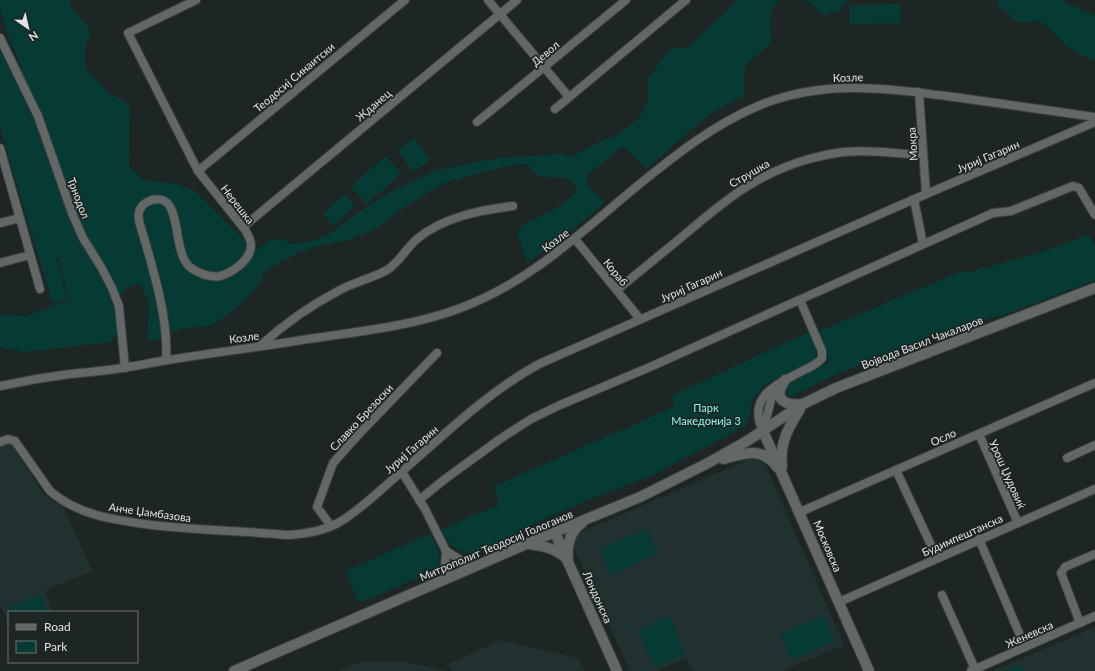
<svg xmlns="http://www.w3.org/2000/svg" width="1095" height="671" font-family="Lato,sans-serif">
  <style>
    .built { fill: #21312f }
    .green { fill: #053a35 }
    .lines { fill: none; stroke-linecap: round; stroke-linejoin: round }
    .minor-casing { stroke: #394140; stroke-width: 10 }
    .tertiary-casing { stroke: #394140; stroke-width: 12 }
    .minor { stroke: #636766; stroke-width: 8 }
    .tertiary { stroke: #636766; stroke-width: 10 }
    .labels { text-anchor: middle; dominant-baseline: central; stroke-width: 3.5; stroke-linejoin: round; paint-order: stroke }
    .street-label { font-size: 11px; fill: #e0e5e4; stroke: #1e2625 }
    .park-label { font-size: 11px; fill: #88fcee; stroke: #1e2625 }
  </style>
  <rect width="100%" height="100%" fill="#1e2625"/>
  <g class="built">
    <path d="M5 444 12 445 44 495 64 508 92 571 45 591 53 612H9V625L0 604V447Z"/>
    <path d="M752 458 761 459 764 462 844 645 782 671H693L686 658 657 671H630L574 548V543L576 538 579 533Z"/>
    <path d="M1095 627V671H993L1037 652Z"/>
    <path d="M500 640 578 658 585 671H452L448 664Z"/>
    <path d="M402 661 447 671H339L359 662Z"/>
  </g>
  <g class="green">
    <path d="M0 0H69L70 6 89 28 90 36 85 44V67L108 93 122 99 130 107 129 166 145 181 173 183 195 191 247 243 257 251C267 239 278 235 291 244L310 242 332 232 353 216 392 191 437 170 498 158 562 154 572 157 593 145 619 134 640 117 648 100V78L670 50 677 47 686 49 734 4 736 0H779C767 9 771 30 771 43L745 66 744 96 710 114 646 169 625 147 619 149 588 175 586 179 590 189 605 202 575 228 527 263 517 231 521 226 560 206 576 192 574 184 565 178 540 177 533 171 528 164 507 166 441 184 399 211 376 229 349 240 317 246 295 255 265 271 259 285 247 299 214 325 181 329 151 342 147 338 149 303 140 283 125 289 117 299 118 330 115 336 111 342 24 352 0 347V315L26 316 69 300 58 257H56L67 299 52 303 41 262H40L0 127V51L21 91C20 80 21 67 17 56 10 37 0 21 0 0Z"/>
    <path d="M798 0H847L840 10 824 15 809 2Z"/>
    <path d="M998 0H1062L1095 16V61L1082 56 1065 45 1048 27 1039 21 1022 22 1011 20 1009 13 998 7Z"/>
    <path d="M900 4 901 23 850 24V5Z"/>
    <path d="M415 138 430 160 413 172 397 150Z"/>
    <path d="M386 156 401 174 366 204 351 186Z"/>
    <path d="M345 194 355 206 333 226 323 214Z"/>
    <path d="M1089 235 1095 246V280L1005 315 973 322 866 362 828 378 792 396C788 396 786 392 786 388L788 385 830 362 817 332 962 271 968 272 1029 256Z"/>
    <path d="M809 332 817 351 814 359 763 386 752 401 748 421 744 427 651 476 603 494 542 520 503 541 476 553H465L452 546 441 530 500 504 493 487 675 406 671 396Z"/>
    <path d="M647 528 658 553 611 575 600 550Z"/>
    <path d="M430 534C436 546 446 559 434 571L359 603 345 571Z"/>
    <path d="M40 594 48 612H11L9 608Z"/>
    <path d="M670 616 685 654 654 667 638 630Z"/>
    <path d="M824 616 835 641 792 660 780 634Z"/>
    <path d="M1021 664 1024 671H1004Z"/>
  </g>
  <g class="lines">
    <g class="minor-casing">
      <g id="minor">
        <path d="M488 0 569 97"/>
        <path d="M0 38 38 116 72 213 83 238 101 267 112 288 119 306 125 368"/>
        <path d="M919 92 926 194"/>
        <path d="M555 109 686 0"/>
        <path d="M477 122 626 0"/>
        <path d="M0 148 40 289"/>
        <path d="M198 171 405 0"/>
        <path d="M914 199 923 244"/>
        <path d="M0 223 20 218"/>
        <path d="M243 227 517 0"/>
        <path d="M575 239 640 319"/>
        <path d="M0 263 30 255"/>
        <path d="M617 290C639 272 661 254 683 236 724 201 756 174 809 159 821 156 832 153 844 152 871 149 897 154 923 155"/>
        <path d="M260 346C284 324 311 305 340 290 355 282 373 278 387 270 400 262 406 248 417 239 443 217 481 210 513 206"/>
        <path d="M166 360C169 317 151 262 139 221 139 218 138 214 139 212 142 200 161 194 169 205 180 221 175 256 191 268 198 273 210 278 220 276 232 273 251 260 251 245 251 240 248 236 246 231L198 171 128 33 196 0"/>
        <path d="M0 386C23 381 46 377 70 374 87 372 105 371 122 368 138 366 153 362 168 360 213 353 258 347 302 340 353 332 409 327 458 309 529 283 579 234 636 187 674 156 713 125 758 106 825 78 892 89 961 98 1006 104 1050 111 1095 117"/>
        <path d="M763 431C746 396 778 384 804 370 810 367 818 364 822 358V351L800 300"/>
        <path d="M763 431 771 400 776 387"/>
        <path d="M979 434 1018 523"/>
        <path d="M0 442 8 439 15 441 50 491C79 516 116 520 152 525 197 530 243 531 288 535 305 534 323 531 338 523 358 512 380 490 398 475 443 436 486 393 539 364L910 201 1095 122"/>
        <path d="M1067 458 1095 445"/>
        <path d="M896 470 937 558"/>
        <path d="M402 472 425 509 446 551 445 567 449 578"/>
        <path d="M419 500 445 479 500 439 531 419 560 405 650 367 993 213 1011 211 1073 186 1079 188 1095 215"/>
        <path d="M800 512 1095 383"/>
        <path d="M331 526 317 507 333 463 358 435 437 353"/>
        <path d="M979 539 1025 647"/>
        <path d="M446 551 462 561 467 570"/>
        <path d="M942 595 975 669"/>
        <path d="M839 602 1095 489"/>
        <path d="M1080 623 1061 573 1065 567 1095 554"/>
        <path d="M971 671 1095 616"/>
      </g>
    </g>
    <g class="tertiary-casing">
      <g id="tertiary">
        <path d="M785 380C772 399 784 406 803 404"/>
        <path d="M763 431 869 671"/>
        <path d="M723 459C744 453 762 446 777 467"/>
        <path d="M782 467C779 444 788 428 800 409"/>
        <path d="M555 533 617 671"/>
        <path d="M529 544C543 546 555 548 566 558"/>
        <path d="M568 558C567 545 570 531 582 523"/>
        <path d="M234 671 531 542 640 497 708 463 747 441 803 404 836 388 1095 288"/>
      </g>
    </g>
    <use href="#minor" class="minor"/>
    <use href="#tertiary" class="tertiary"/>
  </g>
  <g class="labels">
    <g class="street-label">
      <text transform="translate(545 53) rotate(-40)">Девол</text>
      <text transform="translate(294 77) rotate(-40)">Теодосиј Синаитски</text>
      <text transform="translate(848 77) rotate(-2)">Козле</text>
      <text transform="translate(373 105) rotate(-40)">Жданец</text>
      <text transform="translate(912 144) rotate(-94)">Мокра</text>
      <text transform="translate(988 156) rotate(-23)">Јуриј Гагарин</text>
      <text transform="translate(749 173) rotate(-30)">Струшка</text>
      <text transform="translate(79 198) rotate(69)">Трнодол</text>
      <text transform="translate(238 204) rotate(52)">Нерешка</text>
      <text transform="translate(555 240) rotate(-37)">Козле</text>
      <text transform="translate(616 272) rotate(51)">Кораб</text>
      <text transform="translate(691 285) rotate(-24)">Јуриј Гагарин</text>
      <text transform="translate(244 337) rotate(-8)">Козле</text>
      <text transform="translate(922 342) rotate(-21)">Војвода Васил Чакаларов</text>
      <text transform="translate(361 417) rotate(-47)">Славко Брезоски</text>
      <text transform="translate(943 437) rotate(-24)">Осло</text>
      <text transform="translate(411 449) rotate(-41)">Јуриј Гагарин</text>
      <text transform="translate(1008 474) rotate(66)">Урош Џудовиќ</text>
      <text transform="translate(150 512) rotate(8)">Анче Џамбазова</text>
      <text transform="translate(962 535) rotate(-24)">Будимпештанска</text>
      <text transform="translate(496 545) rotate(-23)">Митрополит Теодосиј Гологанов</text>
      <text transform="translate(828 546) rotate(67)">Московска</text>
      <text transform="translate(598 597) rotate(66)">Лондонска</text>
      <text transform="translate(1029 634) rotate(-24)">Женевска</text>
    </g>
    <g class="park-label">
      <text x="706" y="407">Парк<tspan x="706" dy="13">Македонија 3</tspan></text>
    </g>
  </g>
  <rect x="8" y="611" width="130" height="52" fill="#1e2625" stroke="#6c7271"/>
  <rect x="16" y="624" width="20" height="6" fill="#636766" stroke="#6c7271"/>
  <text x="44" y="631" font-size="12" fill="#e0e5e4">Road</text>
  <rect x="16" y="641" width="20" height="12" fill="#053a35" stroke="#6c7271"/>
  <text x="44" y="651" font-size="12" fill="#e0e5e4">Park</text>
  <g transform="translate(28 28) rotate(146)" stroke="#1e2625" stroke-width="3" paint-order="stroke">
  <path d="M0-3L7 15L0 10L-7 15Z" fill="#e0e5e4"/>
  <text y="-6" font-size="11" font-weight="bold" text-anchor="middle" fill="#e0e5e4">N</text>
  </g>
</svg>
